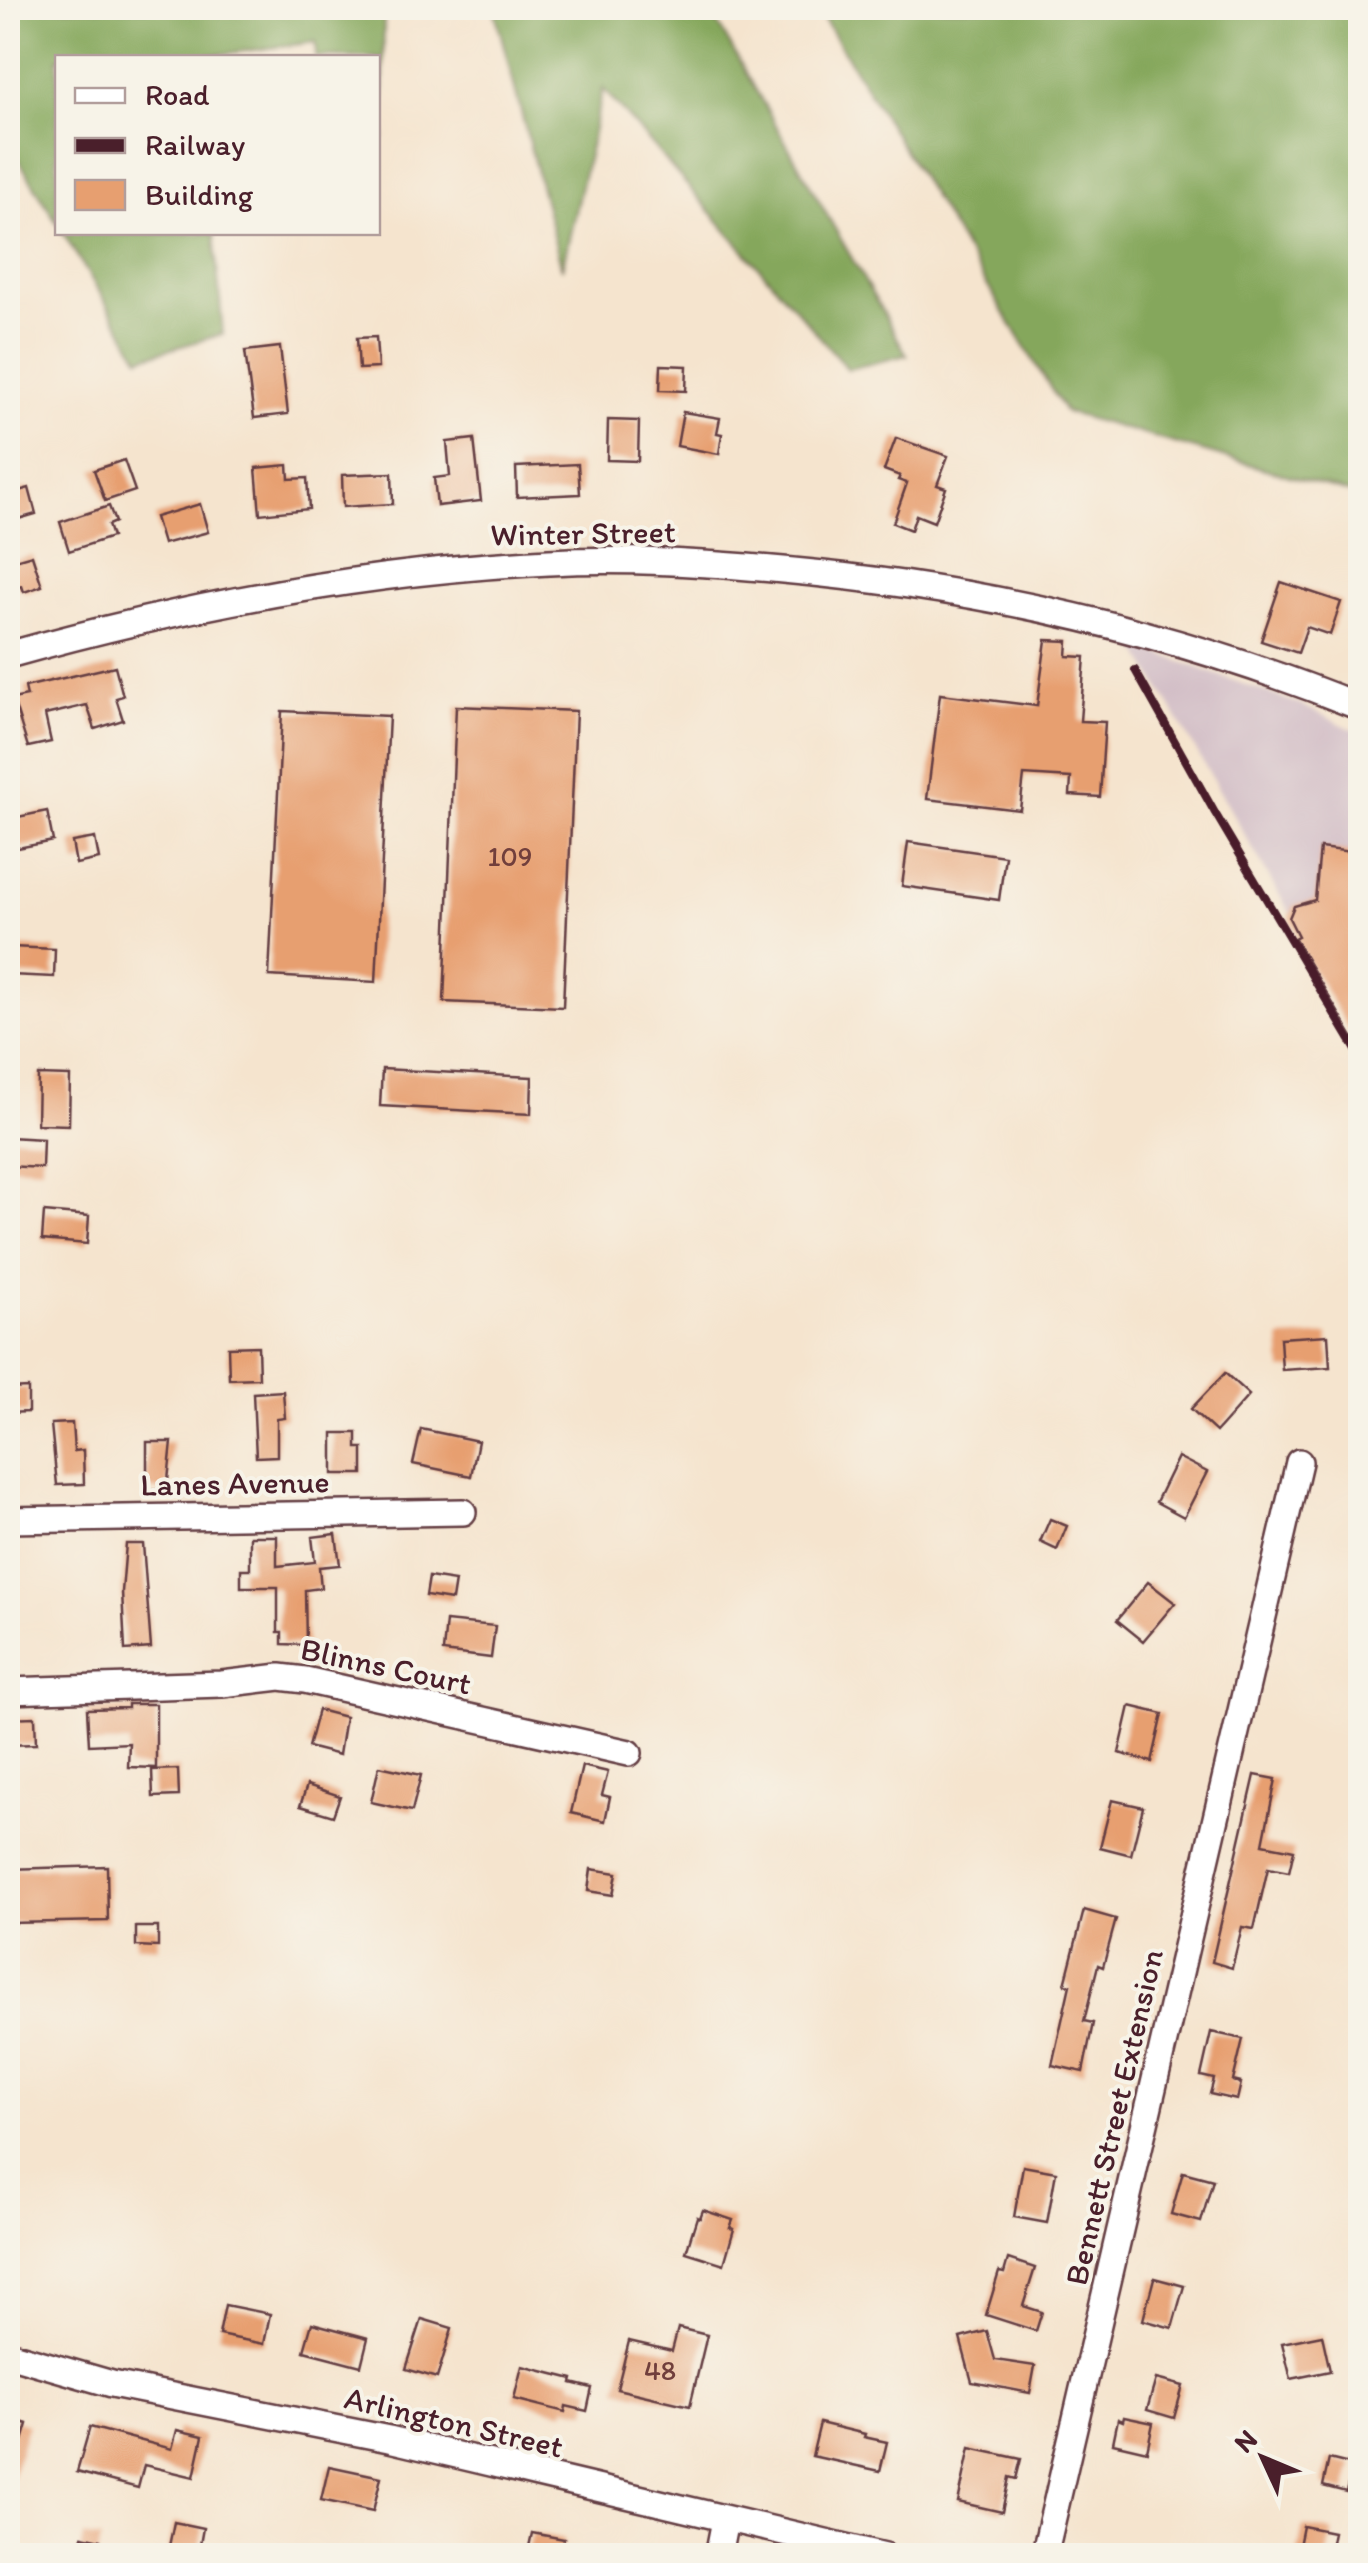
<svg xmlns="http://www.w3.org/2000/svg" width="1368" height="2563" font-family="Itim,sans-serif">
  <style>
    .industrial { fill: #d2bdc6 }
    .forest { fill: #85a75c; stroke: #686344; stroke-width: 2.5 }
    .building { fill: #e79f70 }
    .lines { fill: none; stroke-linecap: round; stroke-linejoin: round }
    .minor-casing { stroke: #643d43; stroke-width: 30 }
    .minor { stroke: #fff; stroke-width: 25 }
    .rail { stroke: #4a1f2b; stroke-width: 8 }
    .labels { text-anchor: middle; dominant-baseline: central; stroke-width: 8; stroke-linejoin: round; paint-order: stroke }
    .number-label { font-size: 28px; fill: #713f3c }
    .street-label { font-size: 32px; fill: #4a1f2b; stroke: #f7f3e8 }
  </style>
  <rect width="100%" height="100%" fill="#f7f3e8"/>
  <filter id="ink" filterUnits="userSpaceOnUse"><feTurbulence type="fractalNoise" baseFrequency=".01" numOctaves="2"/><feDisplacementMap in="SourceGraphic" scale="20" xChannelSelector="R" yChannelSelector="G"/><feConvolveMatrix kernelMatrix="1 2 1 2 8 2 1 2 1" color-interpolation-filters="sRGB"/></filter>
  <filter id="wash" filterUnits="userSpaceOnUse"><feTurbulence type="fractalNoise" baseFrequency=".0048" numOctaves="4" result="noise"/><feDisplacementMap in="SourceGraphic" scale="40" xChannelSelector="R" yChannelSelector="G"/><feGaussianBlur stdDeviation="2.25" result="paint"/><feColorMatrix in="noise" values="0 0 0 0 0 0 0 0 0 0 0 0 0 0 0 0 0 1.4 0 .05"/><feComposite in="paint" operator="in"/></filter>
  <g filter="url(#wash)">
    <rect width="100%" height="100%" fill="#f5e4ce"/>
    <path class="industrial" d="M1135 645 1301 705 1360 733V1034Z"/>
    <g class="forest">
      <path d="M8 8H384L383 137 378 138V58L316 57V42L199 57 58 58 57 223 8 142Z"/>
      <path d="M494 8H709L907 355 848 369 603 89 562 269Z"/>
      <path d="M817 8H1360V496L1065 412Z"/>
      <path d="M63 233H214L223 334 140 358Z"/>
    </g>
    <g id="blocks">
      <g class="building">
        <path d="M376 337 378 368 359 369 357 338Z"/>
        <path d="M280 347 288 414 254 418 245 351Z"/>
        <path d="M661 365 687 366 686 391 660 390Z"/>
        <path d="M683 412 720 418 717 433 722 434 719 454 677 446Z"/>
        <path d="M608 420 639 421 638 461 607 460Z"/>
        <path d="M896 438 948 456 937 485 946 488 934 522 916 515 911 530 893 523 907 483 898 480 900 476 884 470Z"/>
        <path d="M474 439 481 501 437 506 434 478 450 476 447 442Z"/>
        <path d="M124 460 135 491 105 501 94 470Z"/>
        <path d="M578 464 580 494 517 497 516 467Z"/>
        <path d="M288 465 289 479 307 478 309 509 260 514 256 468Z"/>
        <path d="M392 473 393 504 343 507 342 475Z"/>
        <path d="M29 488 36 514 8 522V494Z"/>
        <path d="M200 504 208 532 163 544 155 517Z"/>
        <path d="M109 506 115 522 108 525 112 537 69 551 60 522Z"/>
        <path d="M32 555 42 586 24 592 22 586 8 590V562Z"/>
        <path d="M1281 582 1341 602 1330 635 1307 627 1298 653 1261 641Z"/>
        <path d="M1046 640 1068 641 1067 656 1085 657 1080 721 1105 722 1100 797 1070 795 1071 778 1024 775 1020 810 927 799 940 694 1037 706Z"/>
        <path d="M115 666 123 696 116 698 123 720 95 729 87 705 45 715 51 742 28 747 13 699 27 696 25 687Z"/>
        <path d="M456 706 576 711 563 1007 444 1002Z"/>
        <path d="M282 711 389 716 376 982 269 976Z"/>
        <path d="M47 811 53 841 8 850V819Z"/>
        <path d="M95 838 99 859 76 864 72 842Z"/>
        <path d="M908 842 1005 856 999 900 902 886Z"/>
        <path d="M1320 848 1360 853V1049L1294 938 1298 936 1289 918 1294 906 1315 900Z"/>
        <path d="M11 947 55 949 54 977 10 975Z"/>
        <path d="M382 1069 532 1077 531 1114 380 1106Z"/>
        <path d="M38 1075 70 1076 69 1125 37 1124Z"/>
        <path d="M8 1137 43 1139 42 1168 8 1166Z"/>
        <path d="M44 1212 89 1216 87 1244 42 1240Z"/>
        <path d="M1328 1335 1330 1367 1282 1370 1280 1338Z"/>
        <path d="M258 1346 259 1378 229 1379 228 1347Z"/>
        <path d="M1225 1373 1249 1395 1216 1432 1191 1409Z"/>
        <path d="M28 1388V1412L8 1413V1389Z"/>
        <path d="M283 1391 285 1418 277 1419V1456L256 1457 253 1393Z"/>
        <path d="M72 1423 74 1451 83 1450 84 1484 57 1485 51 1424Z"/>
        <path d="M421 1429 478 1441 471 1476 413 1464Z"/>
        <path d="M333 1433H357V1448H363V1474H333Z"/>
        <path d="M147 1442H172L167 1490H147Z"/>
        <path d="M1178 1457 1207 1472 1184 1517 1156 1502Z"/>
        <path d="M1050 1519 1067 1526 1057 1550 1040 1542Z"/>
        <path d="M336 1534 340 1565 319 1567 321 1588 305 1590 306 1645 282 1644V1632H278V1587H241V1569H250V1536H277V1566L315 1562 312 1537Z"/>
        <path d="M126 1544H143L151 1648 125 1650 122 1592Z"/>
        <path d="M429 1577 455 1581 452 1600 426 1596Z"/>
        <path d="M1148 1582 1175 1603 1143 1641 1117 1620Z"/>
        <path d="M446 1621 495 1626 491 1658 443 1652Z"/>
        <path d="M128 1704H156V1768L128 1767 129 1743 89 1745 87 1709 128 1708Z"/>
        <path d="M1130 1706 1163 1714 1152 1762 1119 1753Z"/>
        <path d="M318 1710 345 1717 339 1755 308 1747Z"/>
        <path d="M35 1717 36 1744 8 1745V1718Z"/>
        <path d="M379 1766 421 1775 412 1811 371 1802Z"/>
        <path d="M582 1766 608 1772 602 1795 610 1797 605 1821 571 1813Z"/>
        <path d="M178 1769 179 1796 153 1797 152 1770Z"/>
        <path d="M1255 1775 1276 1779 1263 1844 1294 1850 1289 1872 1268 1868 1254 1929 1242 1927 1232 1968 1212 1962Z"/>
        <path d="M307 1785 340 1796 333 1816 300 1806Z"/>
        <path d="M1112 1800 1143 1807 1131 1855 1100 1847Z"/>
        <path d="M107 1866 108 1921 8 1923V1869Z"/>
        <path d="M591 1869 617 1873 613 1895 588 1891Z"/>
        <path d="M1084 1910 1116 1919 1103 1967 1098 1965 1084 2021 1093 2023 1083 2072 1052 2065 1070 1985 1065 1984Z"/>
        <path d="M136 1927H158V1947L136 1946Z"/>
        <path d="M1211 2032 1243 2039 1233 2081 1241 2083 1237 2100 1210 2094 1214 2079 1201 2076Z"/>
        <path d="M1023 2166 1056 2172 1047 2223 1014 2217Z"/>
        <path d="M1183 2172 1213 2180 1201 2222 1171 2214Z"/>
        <path d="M703 2210 733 2220 730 2228 734 2229 724 2264 686 2252 697 2217 700 2218Z"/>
        <path d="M1008 2259 1035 2268 1023 2306 1042 2312 1036 2331 986 2315 999 2272 1004 2273Z"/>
        <path d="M1154 2278 1184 2286 1172 2328 1143 2320Z"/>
        <path d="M225 2305 270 2314 264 2344 219 2335Z"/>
        <path d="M422 2319 452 2328 437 2378 406 2369Z"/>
        <path d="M312 2323 368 2338 361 2366 304 2351Z"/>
        <path d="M678 2328 707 2335 690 2406 617 2389 629 2341 672 2351Z"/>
        <path d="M987 2331 995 2360 1035 2366 1030 2393 972 2382 960 2338Z"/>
        <path d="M1322 2335 1330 2371 1291 2379 1282 2343Z"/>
        <path d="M522 2366 573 2379 572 2383 592 2388 587 2411 566 2406 565 2412 514 2399Z"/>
        <path d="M1156 2379 1183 2386 1174 2418 1147 2410Z"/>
        <path d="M1124 2417 1153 2423 1147 2451 1113 2443 1118 2419 1123 2421Z"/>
        <path d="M8 2418 28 2424 12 2478 8 2477Z"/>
        <path d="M820 2423 865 2434 864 2437 887 2442 880 2471 812 2456Z"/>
        <path d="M90 2427 172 2449 177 2430 203 2436 194 2477 144 2465 138 2488 77 2472Z"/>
        <path d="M970 2448 1021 2459 1016 2479 1009 2477 1002 2512 958 2502Z"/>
        <path d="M1329 2459 1353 2465 1346 2492 1323 2486Z"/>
        <path d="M329 2466 381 2477 373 2511 321 2500Z"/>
        <path d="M174 2522 203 2528 198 2556H167Z"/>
        <path d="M1303 2526 1333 2532 1328 2556H1297Z"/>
        <path d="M532 2533 564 2539 561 2556H527Z"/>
        <path d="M83 2536 101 2540 98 2556H79Z"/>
      </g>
    </g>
  </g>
  <g filter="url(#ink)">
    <use href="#blocks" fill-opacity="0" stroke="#643d43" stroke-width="2.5"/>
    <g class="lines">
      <g class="minor-casing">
        <g id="minor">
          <path d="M8 655C183 606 367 571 549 562 627 558 705 563 783 570 981 588 1176 632 1360 707"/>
          <path d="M8 1520 463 1512"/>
          <path d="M8 1691 222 1684 280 1677 305 1680 629 1753"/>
          <path d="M8 2354 112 2384 389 2439 885 2556"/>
          <path d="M718 2556 725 2520"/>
          <path d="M1044 2556 1299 1462"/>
        </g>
      </g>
      <use href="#minor" class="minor"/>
      <path class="rail" d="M1135 670 1215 813 1360 1057"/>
    </g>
  </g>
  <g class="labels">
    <g class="number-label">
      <text x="510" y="856">109</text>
      <text x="660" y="2370">48</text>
    </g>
    <g class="street-label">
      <text transform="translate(583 533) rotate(-1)">Winter Street</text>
      <text transform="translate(235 1483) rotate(-1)">Lanes Avenue</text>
      <text transform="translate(386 1666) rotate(12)">Blinns Court</text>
      <text transform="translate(1114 2117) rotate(-77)">Bennett Street Extension</text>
      <text transform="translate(454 2422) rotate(13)">Arlington Street</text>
    </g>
  </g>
  <rect width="1368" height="2563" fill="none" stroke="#f7f3e8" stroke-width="40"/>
  <rect x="55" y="55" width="325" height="180" fill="#f7f3e8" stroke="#b29e9c" stroke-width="2.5"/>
  <rect x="75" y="88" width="50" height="15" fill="#ffffff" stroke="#b29e9c" stroke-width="2.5"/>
  <text x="145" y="105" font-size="30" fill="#4a1f2b">Road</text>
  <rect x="75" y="138" width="50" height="15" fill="#4a1f2b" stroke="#b29e9c" stroke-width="2.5"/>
  <text x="145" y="155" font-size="30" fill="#4a1f2b">Railway</text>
  <rect x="75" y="180" width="50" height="30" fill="#e79f70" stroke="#b29e9c" stroke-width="2.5"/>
  <text x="145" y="205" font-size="30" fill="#4a1f2b">Building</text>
  <g transform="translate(1263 2458) rotate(314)" stroke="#f7f3e8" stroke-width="8" paint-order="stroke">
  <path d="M0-8L18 38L0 25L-18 38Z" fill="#4a1f2b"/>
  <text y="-15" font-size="28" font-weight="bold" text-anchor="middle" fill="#4a1f2b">N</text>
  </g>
</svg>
